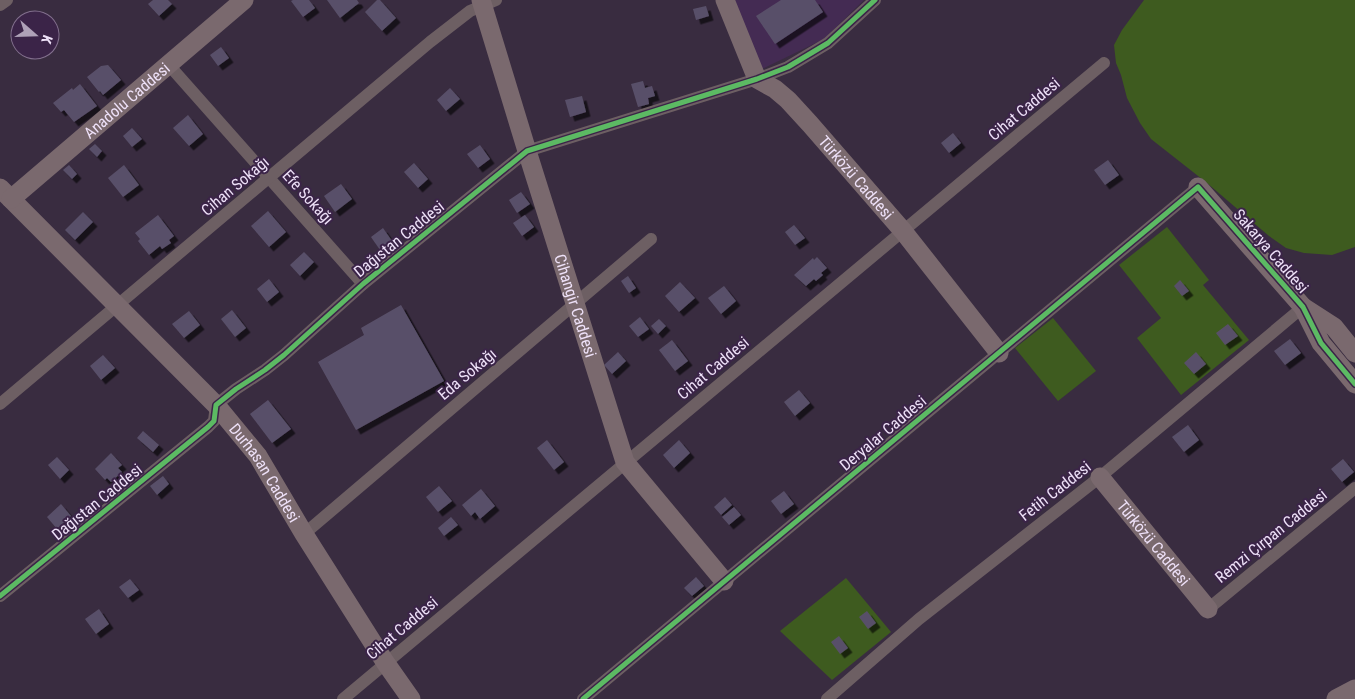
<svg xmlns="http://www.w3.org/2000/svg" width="1355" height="699" font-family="'Roboto Condensed',sans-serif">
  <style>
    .built { fill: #442b53 }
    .green { fill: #3e5b1f }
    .building { fill: #595069; filter: url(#shadow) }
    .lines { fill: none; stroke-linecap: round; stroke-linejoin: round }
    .street { stroke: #6d5f63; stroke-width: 12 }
    .secondary { stroke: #7a696e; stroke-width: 19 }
    .cycleway-casing { stroke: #3b2448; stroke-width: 8 }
    .cycleway { stroke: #5cba63; stroke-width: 5 }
    .labels { text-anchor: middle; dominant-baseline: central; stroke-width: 4; stroke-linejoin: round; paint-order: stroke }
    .street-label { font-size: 16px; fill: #eee1f8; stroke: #3b2448 }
  </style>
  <defs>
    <filter id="shadow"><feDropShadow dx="4.5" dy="4.5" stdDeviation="0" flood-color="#0009"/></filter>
  </defs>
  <rect width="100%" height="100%" fill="#392c40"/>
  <path class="built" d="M735 0H864L824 39 760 70Z"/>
  <g class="green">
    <path d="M1144 0H1355V247L1332 255 1304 253 1286 248 1269 236 1207 183 1151 139 1140 123 1127 98 1121 75 1116 63 1114 45 1122 30Z"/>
    <path d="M1167 227 1209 280 1203 285 1249 340 1181 395 1137 338 1161 318 1119 265Z"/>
    <path d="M1053 318 1096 371 1058 401 1015 348Z"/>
    <path d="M846 578 891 632 832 680 780 631Z"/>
  </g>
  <g class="building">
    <path d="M153 0H168L172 4 159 16 148 4Z"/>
    <path d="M293 0H309L315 8 303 17 291 1Z"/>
    <path d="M327 0H357L359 3 340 18Z"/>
    <path d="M377 0H380L396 18 382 31 365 12Z"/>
    <path d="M781 0H815L823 12 775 44 756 16Z"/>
    <path d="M706 6 709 16 696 20 693 9Z"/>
    <path d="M221 47 229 58 218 66 210 55Z"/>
    <path d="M108 65 121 80 103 95 100 91 99 92 87 77 101 66Z"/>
    <path d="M643 81 645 88 652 86 655 96 648 98 649 104 638 107 631 84Z"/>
    <path d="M80 84 97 106 74 122 64 110 61 112 53 103 72 88 73 90Z"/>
    <path d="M450 88 460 99 446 111 437 100Z"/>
    <path d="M582 96 586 112 570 117 565 100Z"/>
    <path d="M188 115 203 134 189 146 173 128Z"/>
    <path d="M132 128 142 139 132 147 123 136Z"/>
    <path d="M953 133 961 143 949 153 941 143Z"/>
    <path d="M95 144 102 151 97 157 89 149Z"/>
    <path d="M480 145 490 159 478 168 467 154Z"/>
    <path d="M1108 160 1119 175 1105 185 1094 170Z"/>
    <path d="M414 163 428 179 418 188 404 172Z"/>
    <path d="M69 165 77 174 72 179 63 170Z"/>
    <path d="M124 165 139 185 123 197 108 178Z"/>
    <path d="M341 184 352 199 335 212 324 196Z"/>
    <path d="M521 192 530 204 517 213 509 200Z"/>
    <path d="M268 211 286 232 269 247 251 226Z"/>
    <path d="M83 212 93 222 75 240 65 230Z"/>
    <path d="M158 215 174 236 169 240 171 243 162 249 160 246 149 255 138 241 140 239 135 233Z"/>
    <path d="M525 215 534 227 522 236 513 223Z"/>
    <path d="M794 225 805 238 795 245 785 232Z"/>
    <path d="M383 228 392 241 380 250 371 237Z"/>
    <path d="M304 252 314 262 300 276 290 265Z"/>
    <path d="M817 257 827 268 821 273 823 275 816 281 814 279 806 286 794 275 813 258 814 260Z"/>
    <path d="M628 276 636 288 629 293 621 281Z"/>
    <path d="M269 279 279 292 267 302 257 289Z"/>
    <path d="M1180 280 1189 291 1182 296 1174 286Z"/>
    <path d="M680 282 695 298 679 312 665 296Z"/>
    <path d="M724 286 736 301 721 314 708 298Z"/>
    <path d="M401 305 444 381 356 430 318 362 364 335 361 328Z"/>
    <path d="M232 310 246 328 235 337 221 319Z"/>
    <path d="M189 311 200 325 184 338 172 324Z"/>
    <path d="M640 317 649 329 638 337 629 326Z"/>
    <path d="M659 319 666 326 658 334 651 326Z"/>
    <path d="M1228 324 1238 336 1225 345 1216 333Z"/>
    <path d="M1290 339 1301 353 1285 365 1274 351Z"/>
    <path d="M672 340 688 361 675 371 659 350Z"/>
    <path d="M618 352 626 361 612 374 604 365Z"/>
    <path d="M1196 352 1206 364 1194 374 1184 363Z"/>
    <path d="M103 355 115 368 101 380 90 366Z"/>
    <path d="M799 390 810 403 795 416 784 402Z"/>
    <path d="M268 400 291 429 272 443 250 414Z"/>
    <path d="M1188 425 1199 440 1184 452 1172 437Z"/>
    <path d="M143 431 159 445 153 452 137 438Z"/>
    <path d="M547 440 564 462 554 470 537 448Z"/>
    <path d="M679 440 690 453 674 468 663 455Z"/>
    <path d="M111 453 122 465 118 468 122 472 111 482 107 478 105 480 95 469Z"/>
    <path d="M57 457 69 470 60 479 48 465Z"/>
    <path d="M1343 459 1354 472 1342 482 1331 469Z"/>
    <path d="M163 476 169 484 157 495 150 486Z"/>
    <path d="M439 486 452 501 438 512 426 497Z"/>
    <path d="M481 489 495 506 480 519 475 512 471 516 462 505Z"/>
    <path d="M784 491 794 504 781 514 771 501Z"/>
    <path d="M725 497 732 505 721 515 714 507Z"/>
    <path d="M61 504 71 516 57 529 47 517Z"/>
    <path d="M734 507 741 515 729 525 722 517Z"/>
    <path d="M451 517 458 525 444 536 438 528Z"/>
    <path d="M696 577 704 586 692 596 684 588Z"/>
    <path d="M130 579 139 590 128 598 119 587Z"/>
    <path d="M99 609 109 624 96 634 85 619Z"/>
    <path d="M867 611 876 623 868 629 859 617Z"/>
    <path d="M839 636 848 648 840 654 831 642Z"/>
  </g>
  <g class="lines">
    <g class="street">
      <path d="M0 5 7 0"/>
      <path d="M168 64 363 284"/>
      <path d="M0 404 430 42 470 11 496 0"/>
      <path d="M304 534 651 239"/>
      <path d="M0 596 208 427 214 421 216 405 236 389 265 370 284 355 363 284 527 151 757 79 788 67 828 43 875 0"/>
      <path d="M1208 609 1355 488"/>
      <path d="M343 699 1104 63"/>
      <path d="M583 699 1198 187"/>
      <path d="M827 699 919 619 1100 477 1303 307"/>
    </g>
    <g class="secondary">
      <path id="s1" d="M481 0 527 151 625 462 724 581"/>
      <path id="s2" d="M725 0 757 79 775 89 788 100 810 124 903 231 999 353"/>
      <path d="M1198 187 1303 307 1321 343 1355 384"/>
      <path id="s3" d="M0 188 216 405 258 456 304 534 385 662 411 699"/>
      <path id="s4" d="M11 199 244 0"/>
      <path d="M1303 307 1334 327 1355 353"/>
      <path id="s5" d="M1100 477 1208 609"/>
      <path d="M1336 699 1355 689"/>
    </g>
    <g class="cycleway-casing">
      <g id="cycleway">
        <path d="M0 596 208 427 214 421 216 405 236 389 265 370 284 355 363 284 527 151 757 79 788 67 828 43 875 0"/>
        <path d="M583 699 1198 187 1303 307 1321 343 1355 384"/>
      </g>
    </g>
    <use href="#cycleway" class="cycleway"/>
  </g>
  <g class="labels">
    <g class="street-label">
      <text stroke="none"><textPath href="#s4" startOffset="152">Anadolu Caddesi</textPath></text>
      <text transform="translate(1024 109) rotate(-40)">Cihat Caddesi</text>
      <text stroke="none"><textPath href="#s2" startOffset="226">Türközü Caddesi</textPath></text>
      <text transform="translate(235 186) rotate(-40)">Cihan Sokağı</text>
      <text transform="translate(308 197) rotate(48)">Efe Sokağı</text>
      <text transform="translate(399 239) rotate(-39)">Dağıstan Caddesi</text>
      <text transform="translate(1271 251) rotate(49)">Sakarya Caddesi</text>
      <text stroke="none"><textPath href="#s1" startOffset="320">Cihangir Caddesi</textPath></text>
      <text transform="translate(713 368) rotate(-40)">Cihat Caddesi</text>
      <text transform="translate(467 374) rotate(-40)">Eda Sokağı</text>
      <text transform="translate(883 433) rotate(-40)">Deryalar Caddesi</text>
      <text stroke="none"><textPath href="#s3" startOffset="390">Durhasan Caddesi</textPath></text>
      <text transform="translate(1055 491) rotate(-38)">Fetih Caddesi</text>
      <text transform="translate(97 502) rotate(-39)">Dağıstan Caddesi</text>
      <text transform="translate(1271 536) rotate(-39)">Remzi Çırpan Caddesi</text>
      <text stroke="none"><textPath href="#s5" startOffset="85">Türközü Caddesi</textPath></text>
      <text transform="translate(402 628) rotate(-40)">Cihat Caddesi</text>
    </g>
  </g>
  <g transform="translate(35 35) rotate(110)"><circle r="24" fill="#3b2448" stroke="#83708e"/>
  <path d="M0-4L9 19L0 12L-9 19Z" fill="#afa2b8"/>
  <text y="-8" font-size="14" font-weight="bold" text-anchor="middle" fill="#eee1f8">K</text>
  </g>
</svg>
